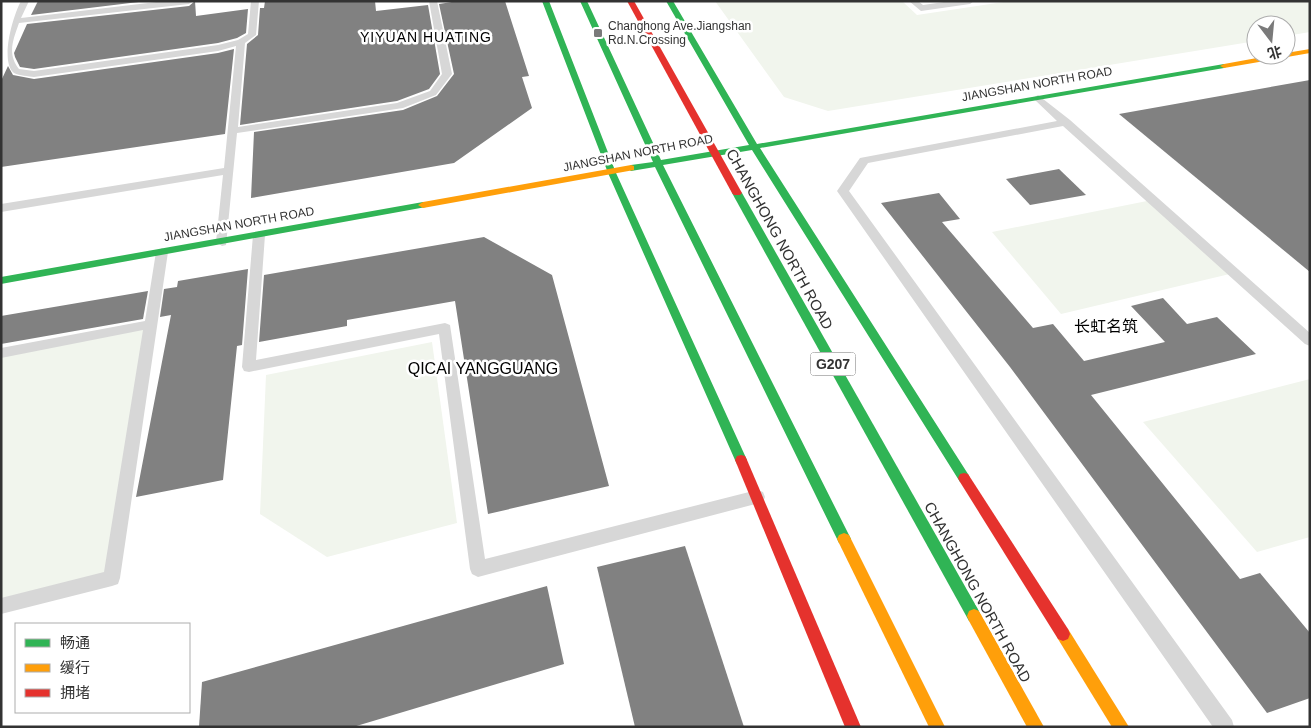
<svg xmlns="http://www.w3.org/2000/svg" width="1311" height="728" font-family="Arial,'Noto Sans SC',sans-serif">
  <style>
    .green { fill: #f1f5ed }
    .building { fill: #818181 }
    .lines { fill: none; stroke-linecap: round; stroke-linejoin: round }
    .lane { fill: #d7d7d7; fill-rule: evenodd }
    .fast { fill: #30b455; fill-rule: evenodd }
    .slow { fill: #ff9f0a; fill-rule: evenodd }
    .jam { fill: #e5322d; fill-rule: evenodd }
    .poi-dot { fill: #7a7a7a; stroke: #fff; stroke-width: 2 }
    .labels { text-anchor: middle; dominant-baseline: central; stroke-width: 5; stroke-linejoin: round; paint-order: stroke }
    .far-poi-label { font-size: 12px; fill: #333; stroke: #fff; text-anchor: start }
    .far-street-label { font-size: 12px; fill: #333; stroke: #fff }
    .far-neighbourhood-label { font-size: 14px; letter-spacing: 1px; fill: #000; stroke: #fff }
    .shield { fill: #fff; stroke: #707070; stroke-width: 1 }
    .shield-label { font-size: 14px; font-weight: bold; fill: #333 }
    .street-label { font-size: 15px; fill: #333; stroke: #fff }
    .neighbourhood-label { font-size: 16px; fill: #000; stroke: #fff }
  </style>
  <rect width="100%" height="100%" fill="#fff"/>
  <g class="green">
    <path d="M715 1H902L917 15 1010 1H1310V32L1286 36V25H1256V41L828 111 784 97Z"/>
    <path d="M1152 200 1234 273 1061 314 992 232Z"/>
    <path d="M152 324 112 578 1 606V353Z"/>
    <path d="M432 342 457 523 327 557 260 514 266 375Z"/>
    <path d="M1310 379V537L1257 552 1143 422Z"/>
  </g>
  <g class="building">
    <path d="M38 1H147L31 15Z"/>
    <path d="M195 1 196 16 248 9 246 33 237 38 218 43 34 69 20 67 15 57 14 53 27 24 189 6Z"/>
    <path d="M265 1H375L376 11 428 5 440 74 429 89 397 101 240 125 247 44 258 35 260 8H264Z"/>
    <path d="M458 1H505L529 76 522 77 532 108 454 163 251 198 254 132 403 110 437 96 454 74 439 4Z"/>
    <path d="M234 49 225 134 1 167V81L8 66 13 75 34 79 218 53Z"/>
    <path d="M1310 80V272L1119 114Z"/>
    <path d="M1059 169 1086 195 1030 205 1006 179Z"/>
    <path d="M939 193 960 219 942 222 1033 328 1053 324 1084 361 1165 342 1131 306 1163 298 1187 324 1217 317 1256 354 1091 395 1240 579 1260 573 1310 633V698L1267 713 1010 367 881 203Z"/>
    <path d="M484 237 552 275 609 486 488 514 455 301 347 320V326L259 342 264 275Z"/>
    <path d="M248 269 242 345 237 346 223 480 136 497 171 315 160 317 164 289 177 287 178 281Z"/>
    <path d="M148 291 143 319 1 344V316Z"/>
    <path d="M685 546 744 727H635L597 567Z"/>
    <path d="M547 586 564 664 353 727H199L202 682Z"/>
  </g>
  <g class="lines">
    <g class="lane">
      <path d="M21 1H29L21 18 165 1H193L189 4 19 23C13 40 7 54 19 69L34 71 218 45 238 40 248 34 251 1H259L256 35 245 43 238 127 397 103 430 91 442 74 429 1H437L452 74 436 95 403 108 237 133 226 245 222 246 216 242 223 175 1 212V204L224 168 236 46 218 51 34 77C28 76 20 76 14 73 0 62 12 18 21 1Z"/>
      <path d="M909 1H918L923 5 951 1H974L970 4 921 11Z"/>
      <path d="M1038 95 1070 120 1310 333V346L1305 344 1063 126 868 163 849 191 1232 720 1234 727H1213L837 191 860 158 1057 121 1035 100 1033 98Z"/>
      <path d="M259 231 265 235 256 360 445 323 450 325 485 559 757 490 763 492 765 497 763 502 478 577 472 574 470 569 439 334 249 372 244 371 242 367 253 235Z"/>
      <path d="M162 248 168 252 120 578 118 584 112 586 1 614V598L104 572 143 330 1 358V348L145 321 156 252Z"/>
    </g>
    <g class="fast">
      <path d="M542 1H549L616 173 747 460 745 464 741 465 737 464 735 460 608 173Z"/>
      <path d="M580 1H587L661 160 749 145 666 1H673L757 144 1224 64 1228 66 1224 68 760 148 968 474 970 478 968 482 964 483 960 482 752 150 663 165 849 535 851 539 849 543 844 545 839 543 655 167 631 171 627 168 631 165 653 162Z"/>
      <path d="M737 190 742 193 979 611 981 616 979 621 974 623 969 621 732 193Z"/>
      <path d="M423 202 426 203V207L1 284V277Z"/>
    </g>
    <g class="slow">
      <path d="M1310 49V53L1224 68 1220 66 1224 64 1274 55H1286V53Z"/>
      <path d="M631 165 634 166V170L423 208 418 205 423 202Z"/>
      <path d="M844 533 849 535 945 727H929L837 539 839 535Z"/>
      <path d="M974 609 979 611 1044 727H1027L969 621 967 616 969 611Z"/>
      <path d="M1063 627 1068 629 1129 727H1112L1058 639 1056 634 1058 629Z"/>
    </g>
    <g class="jam">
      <path d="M627 1H634L742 193 740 195H734L732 193Z"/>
      <path d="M741 455 745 456 747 460 861 727H845L735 460 737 456Z"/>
      <path d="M964 473 968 474 1068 629 1070 634 1068 639 1063 641 1058 639 960 482 958 478 960 474Z"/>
    </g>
  </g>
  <rect class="poi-dot" x="593" y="28" width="10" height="10" rx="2.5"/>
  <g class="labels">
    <g class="far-poi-label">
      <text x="608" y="26">Changhong Ave.Jiangshan<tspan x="608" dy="14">Rd.N.Crossing</tspan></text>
    </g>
    <g class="far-street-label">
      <text transform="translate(1037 84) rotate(-10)">JIANGSHAN NORTH ROAD</text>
      <text transform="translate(638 153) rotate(-11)">JIANGSHAN NORTH ROAD</text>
      <text transform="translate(239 224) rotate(-10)">JIANGSHAN NORTH ROAD</text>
    </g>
    <g class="far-neighbourhood-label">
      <text x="426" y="37">YIYUAN HUATING</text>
    </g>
    <rect class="shield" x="810.5" y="352.5" width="45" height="23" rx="4"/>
    <g class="shield-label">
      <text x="833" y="364">G207</text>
    </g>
    <g class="street-label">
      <text transform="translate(780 239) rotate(61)">CHANGHONG NORTH ROAD</text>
      <text transform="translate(978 592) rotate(61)">CHANGHONG NORTH ROAD</text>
    </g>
    <g class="neighbourhood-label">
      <text x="1106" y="326">长虹名筑</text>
      <text x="483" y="368">QICAI YANGGUANG</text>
    </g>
  </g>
  <rect width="1311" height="728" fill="none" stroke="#333333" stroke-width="5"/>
  <rect x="15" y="623" width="175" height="90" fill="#ffffff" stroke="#adadad"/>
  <rect x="25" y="639" width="25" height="8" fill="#30b455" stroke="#adadad"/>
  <text x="60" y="648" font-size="15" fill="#333333">畅通</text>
  <rect x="25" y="664" width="25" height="8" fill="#ff9f0a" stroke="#adadad"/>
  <text x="60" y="673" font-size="15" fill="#333333">缓行</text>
  <rect x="25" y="689" width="25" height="8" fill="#e5322d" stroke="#adadad"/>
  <text x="60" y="698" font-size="15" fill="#333333">拥堵</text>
  <g transform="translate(1271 40) rotate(164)"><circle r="24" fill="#ffffff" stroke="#adadad"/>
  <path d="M0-4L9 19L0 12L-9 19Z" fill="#7a7a7a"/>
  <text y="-8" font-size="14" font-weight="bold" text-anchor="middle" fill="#333333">北</text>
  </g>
</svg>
